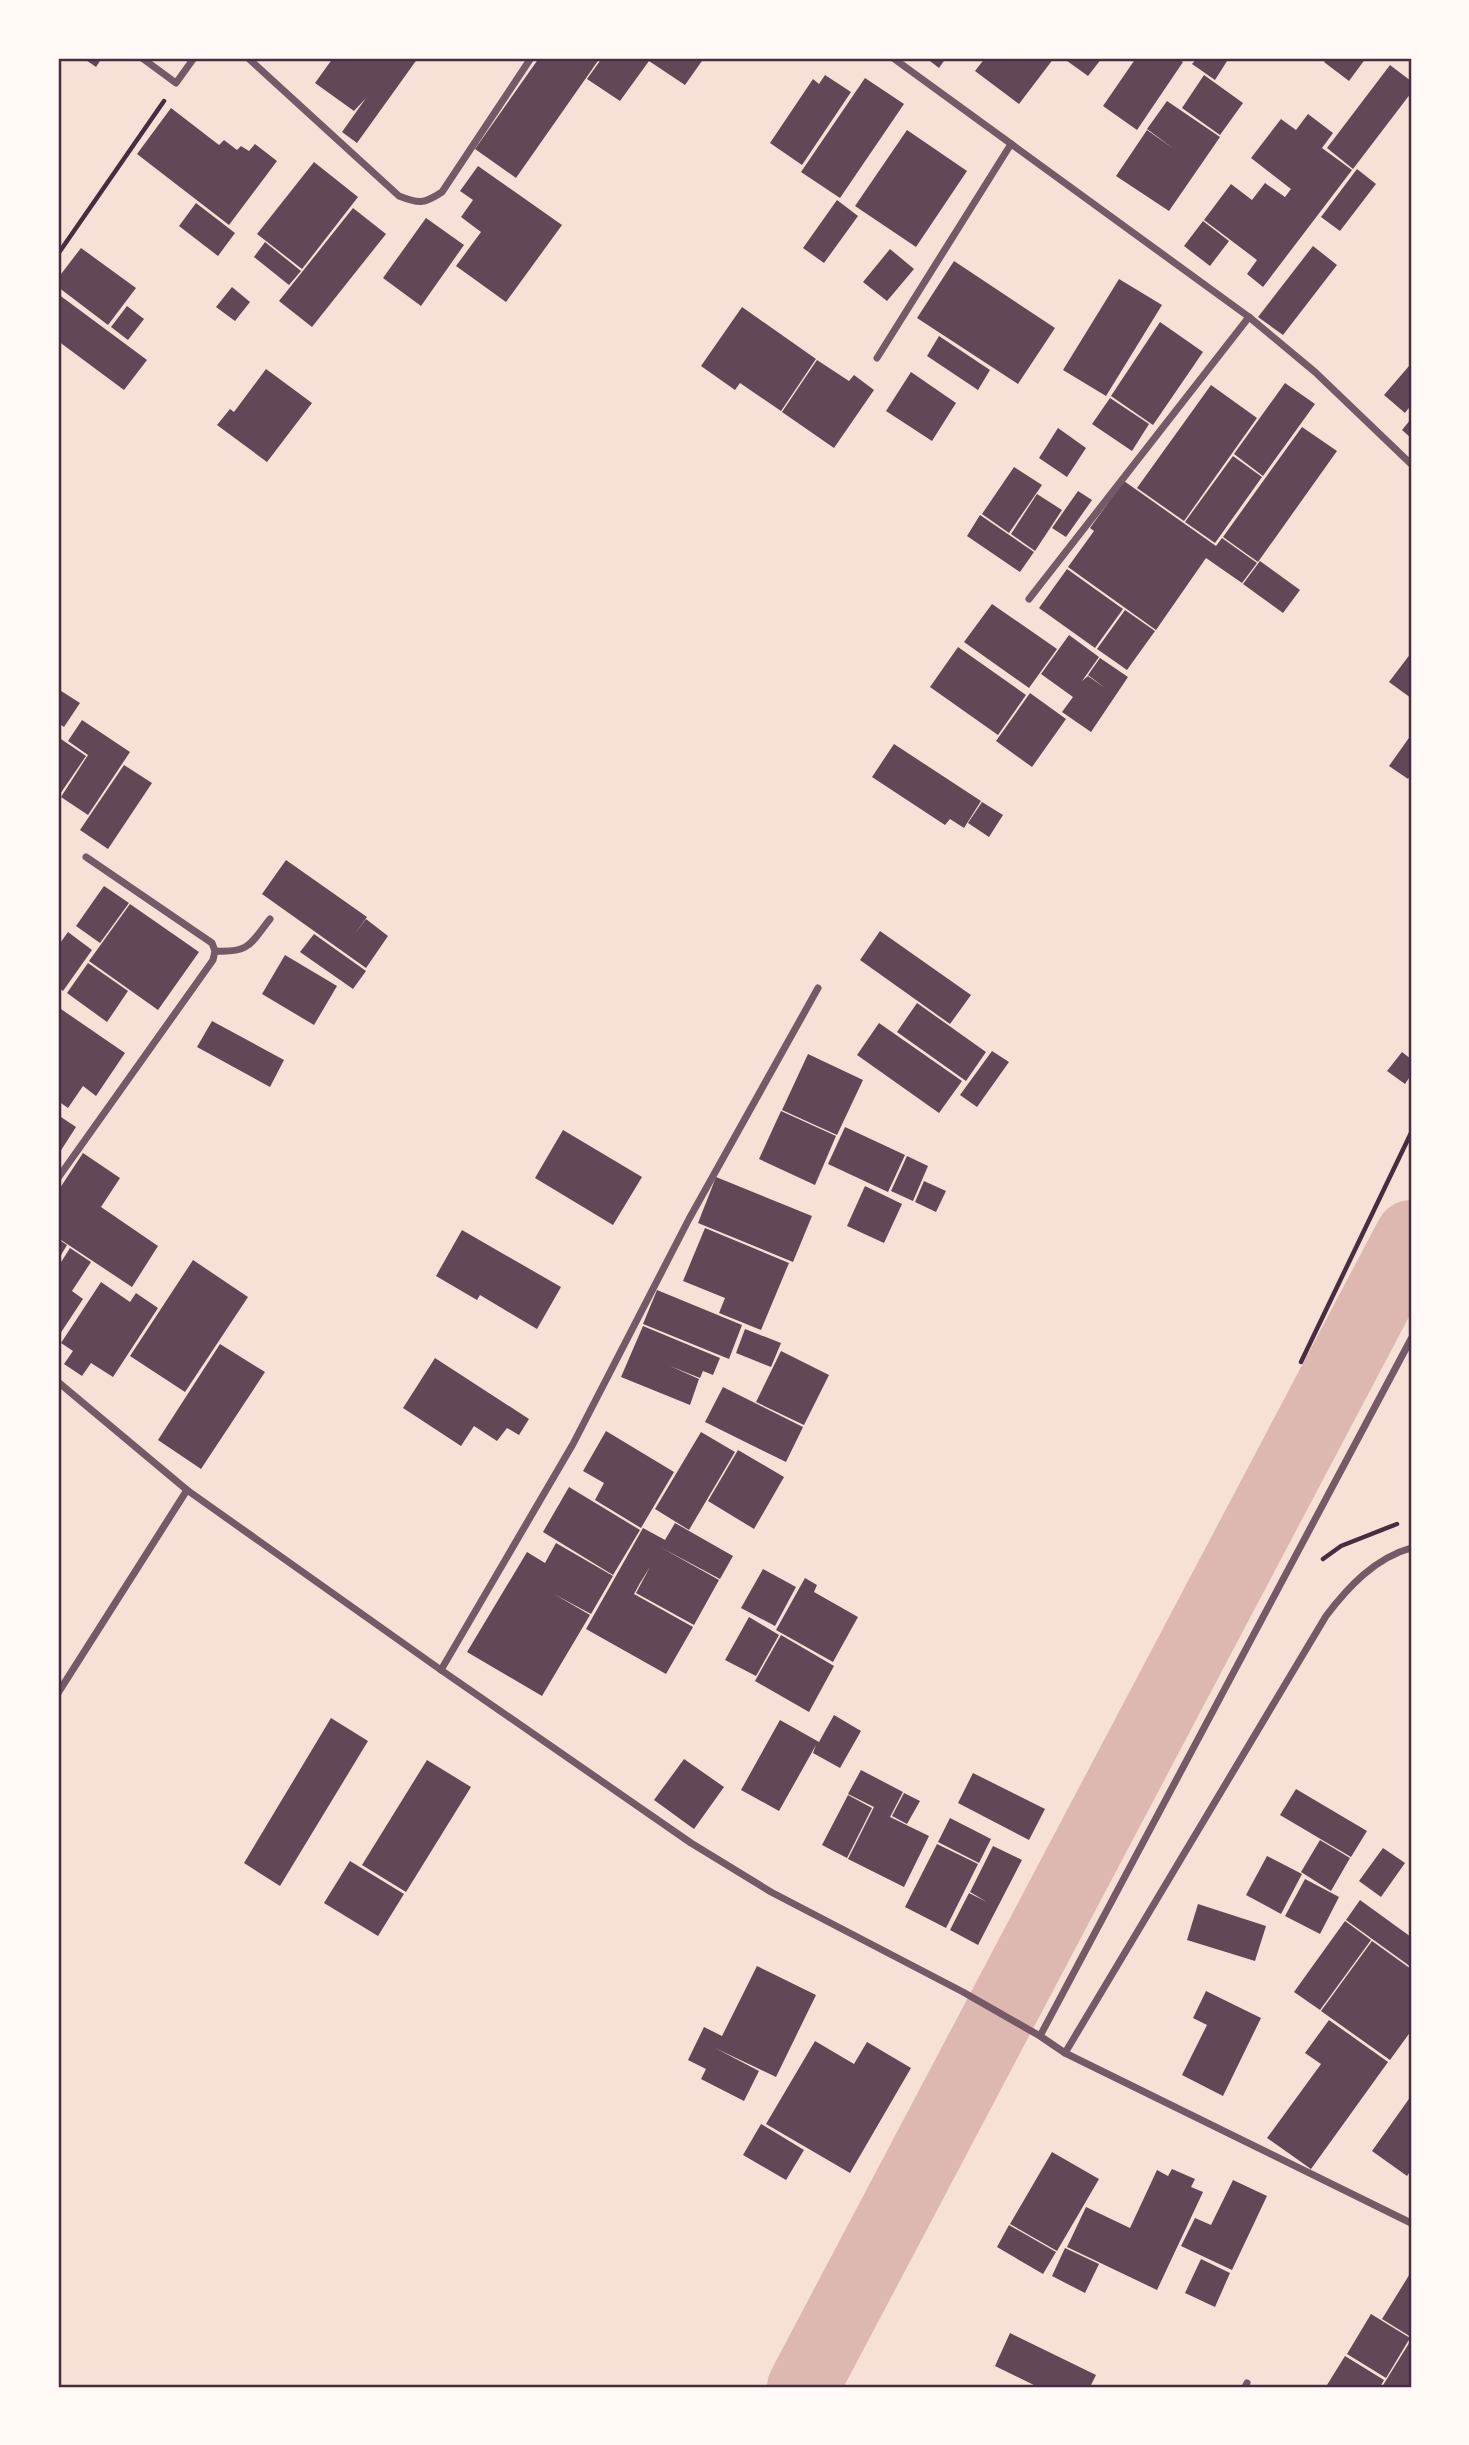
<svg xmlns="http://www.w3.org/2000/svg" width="1469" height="2445" font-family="Arial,sans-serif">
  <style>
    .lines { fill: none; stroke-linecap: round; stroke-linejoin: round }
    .river { stroke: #dcb8b0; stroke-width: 72 }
    .building { fill: #644757 }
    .path { stroke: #4a2c40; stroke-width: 4.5 }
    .minor { stroke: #755966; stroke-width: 7 }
    .neatline { fill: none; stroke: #4a2c40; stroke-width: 2.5 }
  </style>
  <rect width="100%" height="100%" fill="#f7e1d7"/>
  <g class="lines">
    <path class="river" d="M803 2387 1411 1236"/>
  </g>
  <g class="building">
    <path d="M83 58H102L96 67Z"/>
    <path d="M333 58H418L357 143 342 132 366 98 354 111 315 83Z"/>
    <path d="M539 58H600L516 178 475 149Z"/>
    <path d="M602 58H704L685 85 649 61 620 101 587 79Z"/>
    <path d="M926 58H946L939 68Z"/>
    <path d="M985 58H1054L1019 104 975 71Z"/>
    <path d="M1063 58H1102L1088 76Z"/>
    <path d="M1136 58H1176L1183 62 1137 130 1103 106Z"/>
    <path d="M1197 58H1229L1215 80 1192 64Z"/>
    <path d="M1327 58H1366L1349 81 1324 62Z"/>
    <path d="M1390 65 1411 81V93L1353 169 1327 148Z"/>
    <path d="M825 75 851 92 802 165 770 143 813 79 819 84Z"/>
    <path d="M1204 75 1243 103 1220 135 1182 108Z"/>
    <path d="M865 78 904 104 840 198 801 172Z"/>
    <path d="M1167 101 1220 137 1169 211 1116 176 1147 130 1174 149 1147 129Z"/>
    <path d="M171 108 219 145 224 140 237 150 241 146 249 151 255 144 277 161 229 225 137 154Z"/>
    <path d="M1308 114 1333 133 1322 148 1352 170 1263 287 1247 274 1257 260 1204 220 1231 184 1252 200 1265 183 1285 197 1291 189 1251 158 1281 119 1296 130Z"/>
    <path d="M907 130 967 171 916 247 855 206Z"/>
    <path d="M314 162 358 197 302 269 257 234Z"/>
    <path d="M478 166 562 225 506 302 456 266 481 232 461 217 473 200 460 191Z"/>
    <path d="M1357 169 1376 184 1340 231 1321 217Z"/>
    <path d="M837 200 858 216 824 263 803 248Z"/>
    <path d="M196 203 235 233 218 256 179 226Z"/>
    <path d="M353 208 386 234 312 327 279 301Z"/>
    <path d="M426 218 464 245 421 306 383 278Z"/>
    <path d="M1203 221 1229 241 1210 266 1184 246Z"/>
    <path d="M265 242 301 271 289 285 254 257Z"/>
    <path d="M1313 246 1337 265 1283 335 1258 317Z"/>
    <path d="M81 248 136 288 108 325 58 287V278Z"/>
    <path d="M890 249 914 269 887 301 863 282Z"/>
    <path d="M954 261 1055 328 1018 384 917 318Z"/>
    <path d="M1119 279 1162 305 1106 396 1063 370Z"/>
    <path d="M232 287 250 302 235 321 216 307Z"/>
    <path d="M58 294 147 360 124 390 58 341Z"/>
    <path d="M127 306 144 319 128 340 111 327Z"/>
    <path d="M742 307 816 359 781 411 740 383 735 390 701 366Z"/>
    <path d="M1160 322 1203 352 1153 425 1111 396Z"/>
    <path d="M939 336 990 370 978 390 927 356Z"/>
    <path d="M817 360 849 381 854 375 874 390 834 448 782 412Z"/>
    <path d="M1409 366 1411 368V405L1405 413 1384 395Z"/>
    <path d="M266 369 312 403 267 462 217 425 230 409 234 412Z"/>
    <path d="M911 372 956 403 932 441 886 411Z"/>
    <path d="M1285 383 1315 404 1263 476 1234 454Z"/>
    <path d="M1211 385 1257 418 1184 521 1137 488Z"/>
    <path d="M1110 398 1149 424 1132 451 1092 424Z"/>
    <path d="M1411 419V438L1402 430Z"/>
    <path d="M1302 427 1337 451 1258 562 1223 537Z"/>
    <path d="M1058 428 1086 448 1067 477 1039 458Z"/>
    <path d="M1233 456 1262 477 1215 543 1185 522Z"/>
    <path d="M1014 467 1042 485 1009 533 982 514Z"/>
    <path d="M1124 481 1216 546 1222 538 1257 563 1242 583 1206 558 1156 630 1068 567 1094 531 1090 528Z"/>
    <path d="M1078 491 1092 500 1066 537 1052 528Z"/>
    <path d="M1037 494 1062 510 1035 551 1011 534Z"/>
    <path d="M980 515 1034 552 1020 572 967 536Z"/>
    <path d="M1260 561 1300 590 1283 613 1243 584Z"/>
    <path d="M1067 569 1123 609 1095 648 1039 608Z"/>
    <path d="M992 604 1057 649 1029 688 964 642Z"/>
    <path d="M1125 610 1155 631 1127 670 1097 649Z"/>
    <path d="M1069 635 1099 657 1082 681 1088 676 1105 688 1088 675 1100 658 1128 677 1091 732 1062 712 1073 697 1041 674Z"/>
    <path d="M958 647 1026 695 998 735 930 687Z"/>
    <path d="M1411 653V698L1389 682Z"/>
    <path d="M58 689 80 703 64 727 58 723Z"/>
    <path d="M1030 693 1066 719 1032 767 996 741Z"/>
    <path d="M82 720 130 752 88 815 61 797 88 755 68 741Z"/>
    <path d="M1411 735V774L1408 779 1389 766Z"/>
    <path d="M58 737 86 756 58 797Z"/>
    <path d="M894 744 981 801 964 828 950 819 945 825 872 777Z"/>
    <path d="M124 765 152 783 108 849 80 830Z"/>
    <path d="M982 802 1003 815 989 837 968 823Z"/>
    <path d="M286 860 367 917 354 935 366 919 388 936 366 968 262 894Z"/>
    <path d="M104 886 129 903 100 943 76 926Z"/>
    <path d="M130 904 199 952 158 1010 89 961Z"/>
    <path d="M880 931 971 995 950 1024 860 960Z"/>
    <path d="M68 932 92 950 63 991 58 987V946Z"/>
    <path d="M314 934 366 971 353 989 300 952Z"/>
    <path d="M285 955 337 986 314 1025 262 994Z"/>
    <path d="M88 963 128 991 107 1022 67 993Z"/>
    <path d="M917 1003 986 1052 966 1081 897 1032Z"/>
    <path d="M58 1007 125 1053 96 1096 83 1086 68 1108 58 1101Z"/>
    <path d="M212 1021 284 1060 270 1087 197 1047Z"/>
    <path d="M879 1023 962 1081 939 1113 857 1055Z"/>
    <path d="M992 1051 1009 1062 977 1107 960 1095Z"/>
    <path d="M1402 1052 1411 1059V1075L1405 1084 1387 1071Z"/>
    <path d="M808 1054 863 1080 837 1135 782 1110Z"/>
    <path d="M781 1111 836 1136 815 1185 759 1159Z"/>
    <path d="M58 1115 76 1127 58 1155Z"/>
    <path d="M845 1127 905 1155 888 1192 828 1164Z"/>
    <path d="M563 1130 642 1177 613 1225 535 1178Z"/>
    <path d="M83 1153 120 1178 101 1207 158 1246 132 1287 58 1238V1191Z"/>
    <path d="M907 1156 928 1166 913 1201 891 1191Z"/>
    <path d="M716 1177 812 1216 793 1262 698 1223Z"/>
    <path d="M924 1181 946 1191 936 1212 915 1202Z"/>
    <path d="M865 1186 902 1204 884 1243 847 1226Z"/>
    <path d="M705 1228 789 1263 761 1330 719 1313 725 1298 683 1281Z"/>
    <path d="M462 1230 561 1287 537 1329 480 1295 477 1300 436 1276Z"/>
    <path d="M58 1239 67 1245 58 1260Z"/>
    <path d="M70 1248 91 1262 72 1291 83 1299 58 1337V1267Z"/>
    <path d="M193 1260 248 1297 185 1392 130 1356Z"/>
    <path d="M101 1282 130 1302 136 1293 158 1308 113 1377 91 1363 82 1376 64 1364 73 1351 61 1343Z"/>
    <path d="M657 1290 742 1325 729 1359 643 1324Z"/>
    <path d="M643 1326 720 1358 713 1375 703 1371 700 1378 670 1366 699 1379 690 1405 621 1377Z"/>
    <path d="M745 1329 781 1343 771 1367 736 1353Z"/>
    <path d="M220 1344 265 1372 201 1469 158 1440Z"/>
    <path d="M781 1351 829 1375 804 1425 756 1402Z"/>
    <path d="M435 1358 529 1419 519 1435 507 1428 497 1441 474 1426 461 1446 403 1408Z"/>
    <path d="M723 1387 803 1427 786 1462 705 1422Z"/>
    <path d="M606 1431 674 1472 641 1528 595 1500 604 1483 583 1471Z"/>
    <path d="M701 1432 735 1452 689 1530 655 1509Z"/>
    <path d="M738 1450 784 1477 754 1529 708 1501Z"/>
    <path d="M569 1487 640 1530 613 1575 543 1532Z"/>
    <path d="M675 1523 733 1556 720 1579 660 1547 719 1580 694 1625 636 1593 650 1567 640 1583 634 1594 693 1627 666 1674 586 1629 643 1528 665 1540Z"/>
    <path d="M556 1543 613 1576 591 1614 554 1594 590 1615 542 1696 467 1652 527 1552 545 1563Z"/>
    <path d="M763 1569 796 1587 775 1626 741 1608Z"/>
    <path d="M805 1578 817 1585 814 1592 858 1617 833 1662 776 1630Z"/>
    <path d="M749 1617 779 1635 756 1676 725 1660Z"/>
    <path d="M781 1635 834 1666 809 1712 755 1681Z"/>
    <path d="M834 1715 861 1731 840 1768 813 1753 816 1745 779 1811 741 1790 780 1720 819 1742Z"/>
    <path d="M331 1718 368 1741 280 1886 244 1863Z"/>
    <path d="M684 1759 724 1787 694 1829 654 1800Z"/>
    <path d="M427 1760 471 1787 406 1892 362 1865Z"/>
    <path d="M861 1770 903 1792 890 1817 929 1836 904 1887 848 1859 874 1807 848 1794Z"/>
    <path d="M973 1773 1045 1809 1029 1840 958 1803Z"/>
    <path d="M1296 1789 1367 1831 1351 1857 1280 1815Z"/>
    <path d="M904 1793 920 1801 907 1824 892 1816Z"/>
    <path d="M848 1795 872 1808 847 1858 822 1845Z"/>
    <path d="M950 1818 991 1839 979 1863 938 1842Z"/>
    <path d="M1320 1840 1350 1858 1331 1891 1301 1872Z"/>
    <path d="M937 1844 978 1864 946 1928 905 1907Z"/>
    <path d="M993 1846 1022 1860 978 1945 950 1930 969 1893 987 1902 970 1892Z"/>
    <path d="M1383 1848 1405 1863 1381 1897 1359 1881Z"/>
    <path d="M1267 1856 1302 1874 1281 1914 1246 1895Z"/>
    <path d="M350 1861 404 1894 378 1936 324 1903Z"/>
    <path d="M1305 1879 1339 1897 1320 1934 1285 1916Z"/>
    <path d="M1360 1900 1411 1937V1967L1346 1920Z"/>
    <path d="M1198 1904 1266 1926 1255 1961 1187 1940Z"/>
    <path d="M1345 1921 1371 1940 1320 2010 1294 1992Z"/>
    <path d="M1372 1941 1411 1969V2031L1390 2060 1321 2011Z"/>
    <path d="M757 1966 816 1995 776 2077 715 2048 759 2071 744 2101 701 2079 706 2069 688 2060 704 2027 722 2036Z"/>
    <path d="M1206 1991 1261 2018 1223 2096 1182 2075 1207 2025 1193 2018Z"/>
    <path d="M1329 2020 1388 2062 1311 2169 1267 2138 1321 2064 1305 2053Z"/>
    <path d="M815 2041 854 2064 867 2042 911 2068 850 2173 766 2124Z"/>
    <path d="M1411 2096V2170L1407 2176 1372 2151Z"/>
    <path d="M761 2124 804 2150 786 2180 743 2155Z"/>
    <path d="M1052 2152 1099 2179 1057 2251 1010 2224Z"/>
    <path d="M1172 2169 1195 2179 1191 2187 1203 2192 1157 2290 1067 2247 1086 2207 1130 2228 1157 2170 1168 2176Z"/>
    <path d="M1233 2180 1267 2196 1232 2270 1181 2246 1195 2218 1211 2225Z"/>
    <path d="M1009 2225 1056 2252 1043 2274 997 2247Z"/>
    <path d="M1065 2248 1099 2264 1085 2293 1052 2276Z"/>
    <path d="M1201 2259 1230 2273 1215 2307 1185 2293Z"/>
    <path d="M1411 2272V2337L1382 2319Z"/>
    <path d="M1371 2314 1410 2338 1386 2378 1347 2354Z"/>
    <path d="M1010 2333 1096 2375 1090 2387H1038L995 2366Z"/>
    <path d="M1411 2340V2387H1382L1385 2382Z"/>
    <path d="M1345 2356 1384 2380 1380 2387H1331L1327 2385Z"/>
  </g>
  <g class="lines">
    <g class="path">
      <path d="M58 254 164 101"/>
      <path d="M1301 1362 1411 1133"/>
      <path d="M1323 1559 1341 1546 1397 1524"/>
    </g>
    <g class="minor">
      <path d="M142 58 176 83 194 58"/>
      <path d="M248 58 399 196C419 204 424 204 442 192L531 58"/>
      <path d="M893 58 1249 317 1315 372 1411 464"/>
      <path d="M877 358 1011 144"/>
      <path d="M1029 599 1249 317"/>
      <path d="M215 951C250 953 250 944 270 919"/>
      <path d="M58 1178 213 960 215 951 212 943 86 857"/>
      <path d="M58 1382 187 1490 441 1670 691 1843 771 1892 963 1992 1040 2036 1065 2053 1411 2223"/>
      <path d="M441 1670 573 1444 689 1219 818 988"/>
      <path d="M58 1693 187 1490"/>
      <path d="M1040 2036 1411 1339"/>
      <path d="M1065 2053 1326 1616C1348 1587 1375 1558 1411 1548"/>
      <path d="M1245 2387 1247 2383"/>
    </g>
  </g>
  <rect width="1469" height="2445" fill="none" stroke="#fffaf5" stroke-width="119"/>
  <rect x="60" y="60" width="1350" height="2326" class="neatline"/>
</svg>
